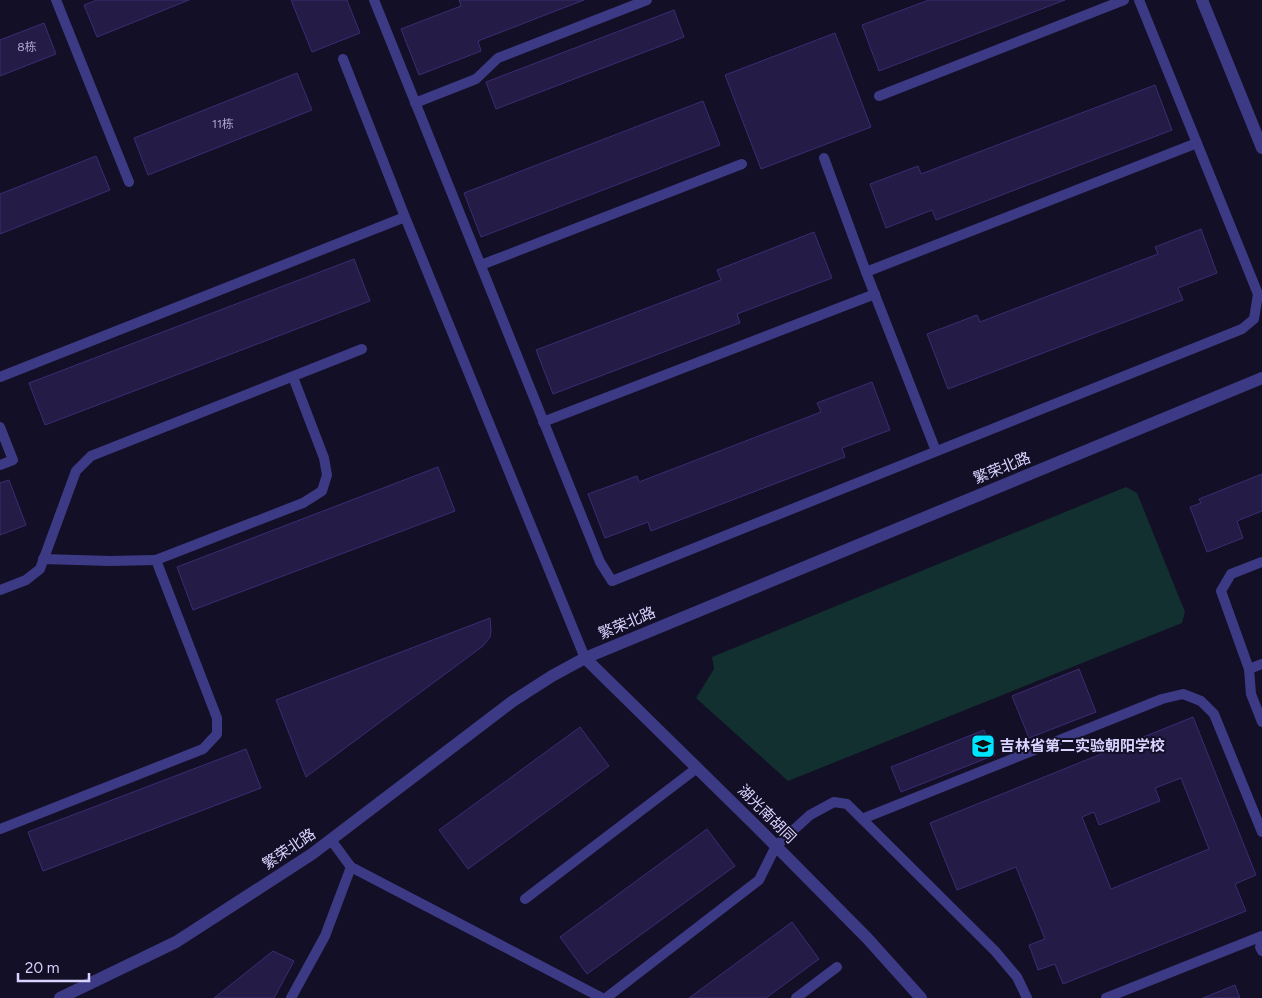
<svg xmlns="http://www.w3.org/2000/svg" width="1262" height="998" font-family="Figtree,'Noto Sans SC',sans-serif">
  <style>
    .green { fill: #12302f }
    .building { fill: #241b47; stroke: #3b2d73; fill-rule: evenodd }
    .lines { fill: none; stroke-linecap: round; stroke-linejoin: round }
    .service { stroke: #3d3a85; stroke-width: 10 }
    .minor { stroke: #3d3a85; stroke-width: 12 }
    .tertiary { stroke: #3d3a85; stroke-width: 12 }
    .labels { text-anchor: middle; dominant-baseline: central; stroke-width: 4; stroke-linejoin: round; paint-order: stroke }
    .number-label { font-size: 12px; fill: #aca6d1 }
    .street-label { font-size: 15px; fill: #d9d4ff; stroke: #130f26 }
    .poi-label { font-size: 15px; font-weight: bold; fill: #d9d4ff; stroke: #130f26; text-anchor: start }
  </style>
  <rect width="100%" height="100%" fill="#130f26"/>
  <path class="green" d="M1126 487 1137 493 1185 612 1182 623 788 781 696 698 714 669 712 657Z"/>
  <g class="building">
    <path d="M97 0H189L97 37 84 5Z"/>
    <path d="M291 0H347L360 33 312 52Z"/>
    <path d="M459 0H584L478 41 481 51 419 75 401 29 461 6Z"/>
    <path d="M929 0H1065L879 71 862 25Z"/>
    <path d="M674 10 684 37 496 109 486 82Z"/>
    <path d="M44 23 56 54 0 76V40Z"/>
    <path d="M835 33 871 127 761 169 725 75Z"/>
    <path d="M297 73 312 110 148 175 134 138Z"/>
    <path d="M1155 85 1172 130 936 220 932 210 886 228 870 184 918 166 921 174Z"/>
    <path d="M703 101 720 145 481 237 464 193Z"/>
    <path d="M96 156 110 190 0 234V194Z"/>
    <path d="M1201 229 1217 273 1178 288 1183 300 948 389 927 334 977 315 980 322 1158 254 1155 247Z"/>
    <path d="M814 232 832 278 737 314 740 323 553 394 536 350 721 280 717 270Z"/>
    <path d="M354 259 370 301 45 425 29 383Z"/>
    <path d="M872 382 890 430 842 448 845 457 651 531 648 522 605 538 588 494 637 476 639 482 821 412 817 403Z"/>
    <path d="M438 467 455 511 193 610 177 567Z"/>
    <path d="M1262 474V511L1237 521 1243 538 1207 552 1190 507 1201 503 1199 499Z"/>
    <path d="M9 480 26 525 0 535V483Z"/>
    <path d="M490 618 491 631 490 637 483 646 306 777 276 700Z"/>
    <path d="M1079 669 1096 712 1029 738 1012 696Z"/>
    <path d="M1193 717 1256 875 1235 884 1246 911 1063 984 1055 964 1038 970 1029 945 1045 939 1016 867 957 890 930 823ZM1181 778 1209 849 1111 889 1082 817 1094 812 1099 825 1160 801 1155 788Z"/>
    <path d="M580 727 609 766 468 869 439 830Z"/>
    <path d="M984 730 995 755 901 792 891 767Z"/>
    <path d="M246 749 261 788 43 871 28 832Z"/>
    <path d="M707 829 735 866 587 974 560 937Z"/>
    <path d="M792 922 819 959 766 998H689Z"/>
    <path d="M273 951 294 961 274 998H214Z"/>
    <path d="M1235 985 1240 998H1203Z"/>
  </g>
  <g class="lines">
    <g class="service">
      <path d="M56 0 129 182"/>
      <path d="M374 0 600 562 612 581 1242 329 1254 319 1258 294 1139 0"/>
      <path d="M343 59 405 217 585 658"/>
      <path d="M879 96 1124 0"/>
      <path d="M415 103 476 79 498 58 647 0"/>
      <path d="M824 158 866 272 936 451"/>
      <path d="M481 265 742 164"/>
      <path d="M866 272 1197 143"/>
      <path d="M0 377 405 217"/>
      <path d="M543 422 875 294"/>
      <path d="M0 427 13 460 0 465"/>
      <path d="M43 559 110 561 156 560"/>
      <path d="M1262 562 1231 574 1221 591 1249 669 1251 694 1262 722"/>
      <path d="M0 590 26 580 40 569 76 471 91 456 362 349"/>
      <path d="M1249 669 1262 664"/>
      <path d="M862 819 1162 699 1183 694 1201 701 1214 714 1262 832"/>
      <path d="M0 829 203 749 217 734V718L156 560 303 503 322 491 327 475 324 458 293 377"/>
      <path d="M331 840 351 867 602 998"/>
      <path d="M525 899 697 768"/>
      <path d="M1262 940 1260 947 1262 951"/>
      <path d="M291 998 325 936 351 867"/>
      <path d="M606 998 759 880 776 846 810 815 834 802 847 804 995 951 1017 977 1027 998"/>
      <path d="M796 998 837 967"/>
      <path d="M1106 998 1262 936"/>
    </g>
    <path class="minor" d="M585 658 754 824 867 938 921 998"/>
    <g class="tertiary">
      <path d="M1202 0 1262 148"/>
      <path d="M60 998 176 942 312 854 513 701 552 676 585 658 1262 378"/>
    </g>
  </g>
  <defs>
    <g id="school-square" transform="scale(1.25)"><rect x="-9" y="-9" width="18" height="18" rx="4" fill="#00e5ff" stroke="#130f26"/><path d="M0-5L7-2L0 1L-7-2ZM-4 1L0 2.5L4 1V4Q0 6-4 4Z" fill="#111"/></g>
  </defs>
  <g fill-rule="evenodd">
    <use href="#school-square" x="983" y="746"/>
  </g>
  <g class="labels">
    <g class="number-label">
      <text x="27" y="47">8栋</text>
      <text x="223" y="124">11栋</text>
    </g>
    <g class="street-label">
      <text transform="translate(1002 468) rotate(-22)">繁荣北路</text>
      <text transform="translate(627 623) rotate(-23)">繁荣北路</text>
      <text transform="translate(767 814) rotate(45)">湖光南胡同</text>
      <text transform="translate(289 849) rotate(-34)">繁荣北路</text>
    </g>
    <g class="poi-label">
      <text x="1000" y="746">吉林省第二实验朝阳学校</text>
    </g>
  </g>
  <path d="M18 973v8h71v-8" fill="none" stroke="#d9d4ff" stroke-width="2.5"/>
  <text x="25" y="973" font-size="15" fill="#d9d4ff" stroke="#130f26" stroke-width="4" paint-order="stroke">20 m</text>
</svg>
